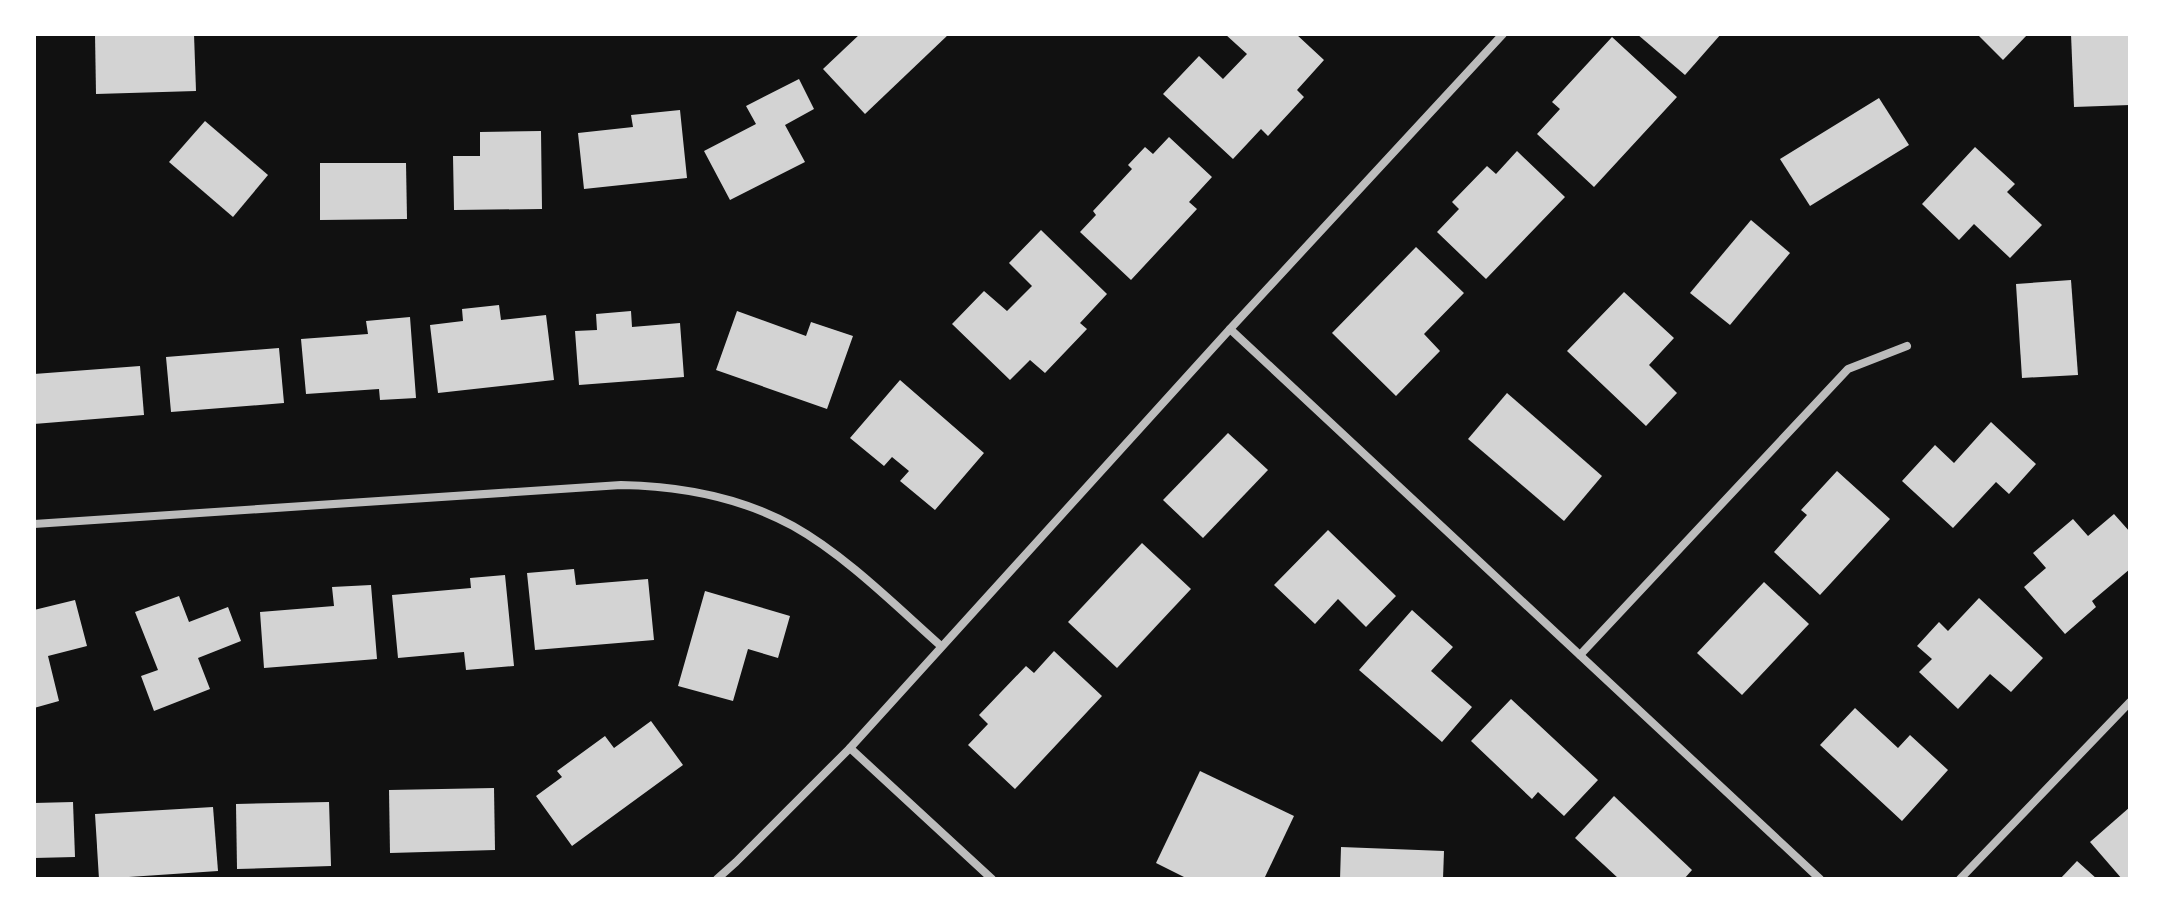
<svg xmlns="http://www.w3.org/2000/svg" width="2164" height="913" font-family="Merriweather,serif">
  <style>
    .building { fill: #d3d3d3 }
    .lines { fill: none; stroke-linecap: round; stroke-linejoin: round }
    .minor { stroke: #bcbcbc; stroke-width: 8 }
  </style>
  <rect width="100%" height="100%" fill="#111"/>
  <g class="building">
    <path d="M95 34H194L196 91 96 94Z"/>
    <path d="M860 34H949L865 114 823 69Z"/>
    <path d="M1225 34H1296L1324 60 1297 90 1304 97 1268 136 1261 129 1233 159 1163 94 1199 56 1223 79 1247 54Z"/>
    <path d="M1637 34H1721L1685 75Z"/>
    <path d="M1977 34H2028L2003 60Z"/>
    <path d="M2071 34H2130V105L2074 107Z"/>
    <path d="M1612 37 1677 97 1594 187 1537 134 1560 109 1552 102Z"/>
    <path d="M799 79 814 109 785 125 805 162 730 200 704 151 756 124 746 106Z"/>
    <path d="M1879 98 1909 145 1810 206 1780 159Z"/>
    <path d="M680 110 687 178 584 189 578 133 633 127 631 115Z"/>
    <path d="M205 121 268 175 233 217 169 162Z"/>
    <path d="M541 131 542 209 454 210 453 156H480V132Z"/>
    <path d="M1169 137 1212 177 1189 202 1197 209 1131 280 1080 232 1096 215 1093 211 1132 169 1128 165 1145 147 1153 154Z"/>
    <path d="M1975 147 2015 184 2007 192 2042 225 2010 258 1974 224 1959 240 1922 204Z"/>
    <path d="M1517 151 1565 197 1486 279 1437 232 1459 209 1452 202 1487 166 1496 174Z"/>
    <path d="M320 163H406L407 219 320 220Z"/>
    <path d="M1751 220 1790 253 1730 325 1690 293Z"/>
    <path d="M1041 230 1107 294 1080 323 1087 329 1045 373 1030 360 1010 380 952 324 984 291 1007 311 1032 286 1009 263Z"/>
    <path d="M1416 247 1464 293 1424 334 1440 351 1396 396 1332 333Z"/>
    <path d="M2071 280 2078 375 2022 378 2016 284Z"/>
    <path d="M1624 292 1674 338 1649 365 1677 393 1646 426 1567 351Z"/>
    <path d="M499 305 501 320 546 315 554 380 438 393 430 325 463 321 462 309Z"/>
    <path d="M631 311 632 327 680 323 684 377 579 385 575 331 597 330 596 314Z"/>
    <path d="M737 311 806 336 811 322 853 336 827 409 716 370Z"/>
    <path d="M410 317 416 398 380 400 379 389 306 394 301 339 368 334 366 321Z"/>
    <path d="M279 348 284 403 171 412 166 357Z"/>
    <path d="M140 366 144 415 34 424V374Z"/>
    <path d="M900 380 984 453 935 510 900 481 909 471 892 457 884 466 850 438Z"/>
    <path d="M1507 393 1602 476 1564 521 1468 439Z"/>
    <path d="M1991 422 2036 464 2009 494 1996 482 1953 528 1902 481 1935 445 1954 463Z"/>
    <path d="M1228 433 1268 470 1203 538 1163 500Z"/>
    <path d="M1837 471 1890 519 1820 595 1774 552 1807 515 1801 510Z"/>
    <path d="M2114 514 2130 532V569L2092 601 2096 607 2065 634 2024 587 2046 568 2033 553 2073 519 2088 536Z"/>
    <path d="M1328 530 1396 596 1366 627 1338 599 1315 624 1274 585Z"/>
    <path d="M1142 543 1191 589 1117 668 1068 622Z"/>
    <path d="M574 569 576 585 648 579 654 640 535 650 527 573Z"/>
    <path d="M505 575 514 666 466 670 464 652 398 658 392 595 471 588 470 578Z"/>
    <path d="M1764 582 1809 624 1742 695 1697 653Z"/>
    <path d="M371 585 377 659 264 668 260 612 334 606 332 587Z"/>
    <path d="M705 591 790 616 778 658 748 649 733 701 678 686Z"/>
    <path d="M179 596 189 622 228 607 241 641 198 658 210 689 154 711 141 676 158 670 135 612Z"/>
    <path d="M1979 598 2043 658 2011 692 1990 674 1958 709 1919 672 1932 659 1917 646 1939 622 1948 631Z"/>
    <path d="M75 600 87 646 48 656 59 701 34 708V610Z"/>
    <path d="M1412 610 1453 647 1431 671 1472 707 1442 742 1359 670Z"/>
    <path d="M1054 651 1102 696 1015 789 968 745 988 724 979 715 1026 666 1034 673Z"/>
    <path d="M1511 699 1598 780 1564 816 1538 792 1532 799 1471 741Z"/>
    <path d="M1855 708 1898 748 1910 735 1948 770 1902 821 1820 745Z"/>
    <path d="M651 721 683 765 572 846 536 796 562 777 557 771 605 736 614 748Z"/>
    <path d="M1200 771 1294 816 1264 879H1188L1156 863Z"/>
    <path d="M494 788 495 850 390 853 389 790Z"/>
    <path d="M1614 796 1692 870 1684 879H1619L1575 838Z"/>
    <path d="M73 802 75 857 34 858V803Z"/>
    <path d="M329 802 331 866 237 869 236 804Z"/>
    <path d="M213 807 218 871 99 879 95 814Z"/>
    <path d="M2130 807V879H2122L2090 842Z"/>
    <path d="M1341 847 1444 851 1443 879H1340Z"/>
    <path d="M2077 861 2097 879H2060Z"/>
  </g>
  <g class="lines">
    <g class="minor">
      <path d="M1230 329 1820 879"/>
      <path d="M34 524 621 485C680 486 740 497 793 526 845 555 896 606 941 646"/>
      <path d="M1580 655 1848 369 1907 346"/>
      <path d="M850 748 992 879"/>
      <path d="M717 879 736 862 850 748 1230 329 1503 34"/>
      <path d="M1960 879 2130 702"/>
    </g>
  </g>
  <rect width="2164" height="913" fill="none" stroke="#ffffff" stroke-width="72"/>
</svg>
